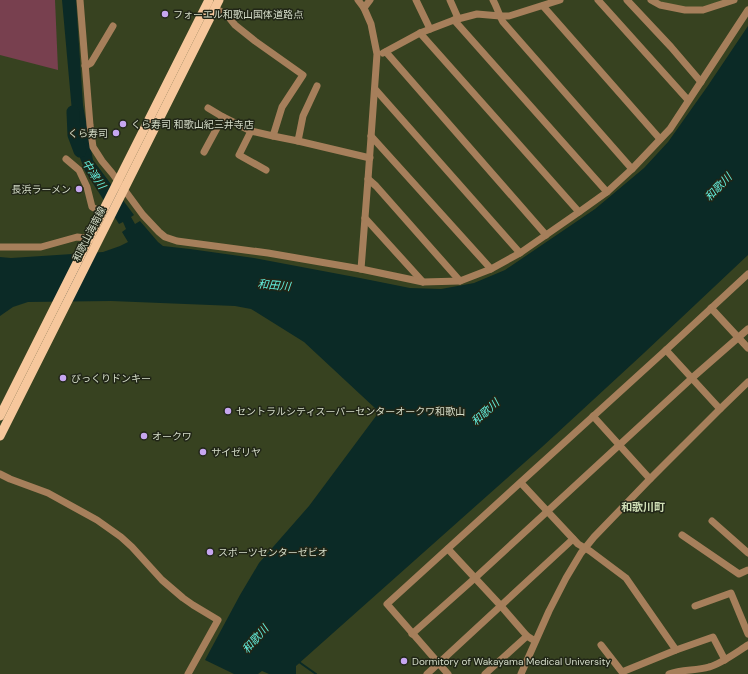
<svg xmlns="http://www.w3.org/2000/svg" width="748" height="674" font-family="'DM Sans','Noto Sans JP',sans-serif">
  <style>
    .built { fill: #404d24 }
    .green { fill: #78404f }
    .water { fill: #0b2a26 }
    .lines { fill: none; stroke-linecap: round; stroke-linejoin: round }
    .stream { stroke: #0b2a26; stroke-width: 2 }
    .river { stroke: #0b2a26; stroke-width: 13 }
    .minor { stroke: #a67f5b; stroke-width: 7 }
    .major { stroke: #f6c79c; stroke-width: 9 }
    .poi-dot { fill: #c6a6f0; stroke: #212617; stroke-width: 1.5 }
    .labels { text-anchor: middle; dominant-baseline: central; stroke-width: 3; stroke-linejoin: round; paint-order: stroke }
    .poi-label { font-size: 10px; fill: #d4dcc8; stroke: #212617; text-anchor: start }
    .street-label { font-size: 10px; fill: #d4dcc8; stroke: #212617 }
    .water-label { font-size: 11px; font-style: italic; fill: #62eddc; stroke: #212617 }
    .neighbourhood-label { font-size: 11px; font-weight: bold; fill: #d0dfb7; stroke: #212617 }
  </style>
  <rect width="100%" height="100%" fill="#374220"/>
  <path class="built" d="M655 0H727L697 8 680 7Z"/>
  <path class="green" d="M0 0H55L58 70 0 55Z"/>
  <path class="water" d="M62 0H76L83 105 93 160 134 215 131 217 135 224 140 221 158 242 163 246 190 249 254 258 360 278 410 288 441 289 474 283 505 270 595 209 644 168 668 142 707 87 748 26V255L644 353 542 447 296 666V674H269L262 671 258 674H234L205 660 240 595 259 563 309 506 376 416V409L304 342 251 309 235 306 111 301 28 302 13 307 0 316V257L11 258 103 252 120 246 128 242 122 232 126 229 123 222 119 224 85 171 75 145Z"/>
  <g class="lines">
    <path class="stream" d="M299 662 316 674"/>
    <path class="river" d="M73 112 74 135 80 151"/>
    <g class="minor">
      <path d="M80 0 90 125 93 147 102 161 112 173 143 215 159 232 165 237 177 241 268 253 361 269 423 282 460 281 491 269 520 253 579 212 607 192 632 169 670 129 748 10"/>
      <path d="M358 0 364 8 371 24 377 54 368 179 361 269"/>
      <path d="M416 0 430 29"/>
      <path d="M450 0 458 18"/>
      <path d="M493 0C497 7 499 15 503 22L632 169"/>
      <path d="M598 0 688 100"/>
      <path d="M627 0 671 47 701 82"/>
      <path d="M651 0 660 5 685 10H703L734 0"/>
      <path d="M211 6 227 15 235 25 255 41 303 75 282 107 273 136 251 131"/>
      <path d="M543 6 660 139"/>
      <path d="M364 8 370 0"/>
      <path d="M454 20 607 192"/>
      <path d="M420 33 579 212"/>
      <path d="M386 52 546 235"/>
      <path d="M383 53 420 33 454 20 477 14 500 16H509L560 0"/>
      <path d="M85 66 91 63 113 26"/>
      <path d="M375 89 520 253"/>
      <path d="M223 117 251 131 239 155 266 170"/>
      <path d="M273 136 298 141 303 116 317 86"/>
      <path d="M371 136 491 269"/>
      <path d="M298 141 370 158"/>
      <path d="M204 152 223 117 208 108"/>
      <path d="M66 159 79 170 87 187 92 207 103 213"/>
      <path d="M368 179 376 186 460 281"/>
      <path d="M365 218 423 282"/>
      <path d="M0 247H41L77 237 94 239"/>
      <path d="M711 308 748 348"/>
      <path d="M666 350 720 409"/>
      <path d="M593 416 650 479"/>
      <path d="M0 474 10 479 48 493 97 520 121 537 132 547 162 580 183 598 193 605 218 620 188 674"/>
      <path d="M521 483 578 544 590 551 626 578 676 650"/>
      <path d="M712 521 748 553"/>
      <path d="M682 535 739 574 748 570"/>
      <path d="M448 549 501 606 527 636 535 641"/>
      <path d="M695 606 731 593 748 634"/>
      <path d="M412 634 475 578 692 378 748 329"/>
      <path d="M601 645 622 672 676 650 713 637 725 660"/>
      <path d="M427 674 573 539"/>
      <path d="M448 674 387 604 666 350 748 274"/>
      <path d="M485 674 527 636"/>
      <path d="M521 674 549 611 566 578 581 553 594 537 650 479 720 409 748 382"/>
      <path d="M669 674C682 669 696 671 709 667 721 664 737 652 748 645"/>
    </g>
    <g class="major">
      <path d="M0 416 209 0"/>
      <path d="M0 436 219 0"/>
    </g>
  </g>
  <g class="poi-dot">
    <circle cx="165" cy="14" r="4"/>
    <circle cx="123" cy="124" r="4"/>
    <circle cx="116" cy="133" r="4"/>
    <circle cx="79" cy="189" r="4"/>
    <circle cx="63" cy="378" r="4"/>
    <circle cx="228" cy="411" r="4"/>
    <circle cx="144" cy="436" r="4"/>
    <circle cx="203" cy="452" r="4"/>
    <circle cx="210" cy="552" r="4"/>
    <circle cx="404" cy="661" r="4"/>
  </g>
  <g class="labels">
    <g class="poi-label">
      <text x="173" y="14">フォーエル和歌山国体道路点</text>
      <text x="131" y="124">くら寿司 和歌山紀三井寺店</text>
      <text x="108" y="133" text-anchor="end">くら寿司</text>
      <text x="71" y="189" text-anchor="end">長浜ラーメン</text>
      <text x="71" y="378">びっくりドンキー</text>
      <text x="236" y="411">セントラルシティスーパーセンターオークワ和歌山</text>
      <text x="152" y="436">オークワ</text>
      <text x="211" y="452">サイゼリヤ</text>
      <text x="218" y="552">スポーツセンターゼビオ</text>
      <text x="412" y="661">Dormitory of Wakayama Medical University</text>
    </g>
    <g class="street-label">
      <text transform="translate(89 234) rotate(-63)">和歌山海南線</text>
    </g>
    <g class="water-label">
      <text transform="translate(94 174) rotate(56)">中津川</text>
      <text transform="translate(718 187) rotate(-46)">和歌川</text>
      <text transform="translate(274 285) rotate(5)">和田川</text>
      <text transform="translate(485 412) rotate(-42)">和歌川</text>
      <text transform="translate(255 639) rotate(-49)">和歌川</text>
    </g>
    <g class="neighbourhood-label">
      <text x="643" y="507">和歌川町</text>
    </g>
  </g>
</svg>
